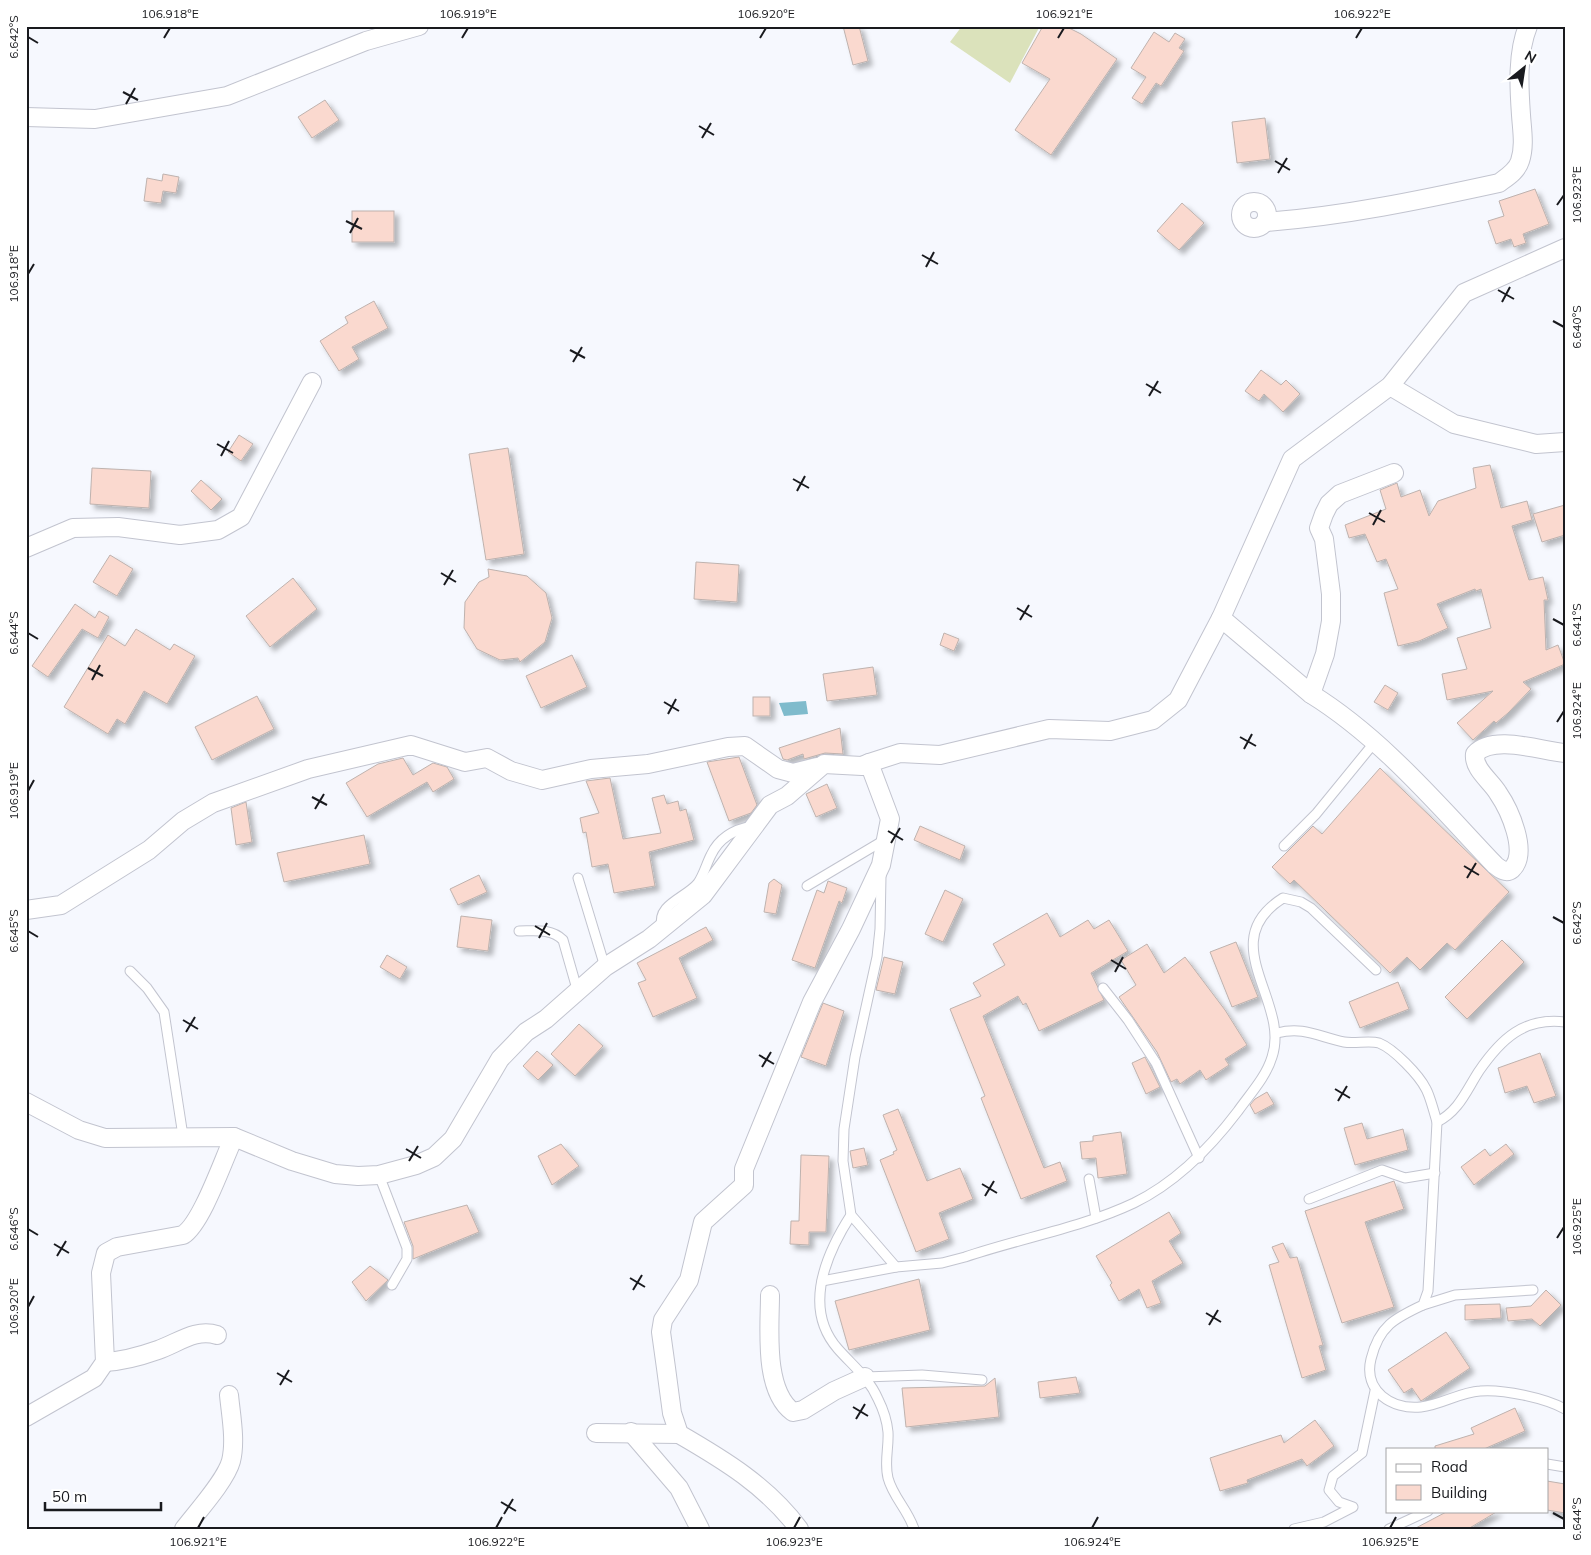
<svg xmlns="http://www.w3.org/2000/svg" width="1591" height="1555" font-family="Mulish,sans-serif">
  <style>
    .green { fill: #dbe2bb }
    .water { fill: #7fbbcc }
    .building { fill: #fad9cf; stroke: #beb2ae; filter: url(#shadow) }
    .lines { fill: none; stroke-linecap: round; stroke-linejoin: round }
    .lane-casing { stroke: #c2c4cf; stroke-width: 11 }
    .street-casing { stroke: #c2c4cf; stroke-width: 20 }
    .lane { stroke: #fff; stroke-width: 9 }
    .street { stroke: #fff; stroke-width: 18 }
    .ticks { fill: none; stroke: #191a1e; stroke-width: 2 }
    .neatline { fill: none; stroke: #191a1e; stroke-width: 2 }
    .ticks-label { font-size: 12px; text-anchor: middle; fill: #191a1e }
  </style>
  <defs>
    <filter id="shadow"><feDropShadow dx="4.5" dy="4.5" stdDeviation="2.5" flood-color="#0004"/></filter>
  </defs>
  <rect width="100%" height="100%" fill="#f6f8fe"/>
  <path class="green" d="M962 26H1040L1010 83 950 42Z"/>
  <path class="water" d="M806 701 808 714 784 716 779 703Z"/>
  <g class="building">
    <path d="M843 26H859L868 61 853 65Z"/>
    <path d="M1043 26H1065L1081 34 1117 59 1051 155 1015 130 1050 79 1022 63Z"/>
    <path d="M1154 32 1169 42 1175 33 1185 39 1179 48 1184 51 1161 86 1156 83 1142 104 1132 98 1146 77 1131 68Z"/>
    <path d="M325 100 339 120 312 138 298 117Z"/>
    <path d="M1265 118 1270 159 1237 163 1232 122Z"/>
    <path d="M163 174 179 177 176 193 163 191 161 203 144 201 147 178 162 181Z"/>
    <path d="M1535 189 1549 224 1523 234 1526 243 1514 247 1511 239 1496 244 1488 221 1504 216 1499 201Z"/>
    <path d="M1182 203 1204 223 1179 250 1157 231Z"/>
    <rect x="352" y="211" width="42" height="31"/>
    <path d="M374 301 388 328 352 347 359 359 339 371 320 341 348 323 345 317Z"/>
    <path d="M1261 370 1281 385 1286 380 1300 394 1283 412 1264 394 1259 401 1245 391Z"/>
    <path d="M239 435 253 444 241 461 228 452Z"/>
    <path d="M508 448 524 554 486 560 469 454Z"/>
    <path d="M1490 465 1501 508 1527 501 1532 520 1512 526 1529 580 1543 577 1548 600H1544L1546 650 1558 645 1565 664 1523 682 1531 689 1508 713 1496 723 1494 721 1473 740 1457 723 1493 691 1447 700 1442 674 1467 669 1457 638 1491 628 1481 589 1476 591 1475 589 1437 604 1448 628 1419 641 1398 646 1384 593 1398 589 1386 559 1377 562 1365 534 1349 538 1345 525 1386 509 1380 490 1397 483 1401 497 1420 490 1429 516 1438 501 1476 488 1473 468Z"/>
    <path d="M92 468 151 471 149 508 90 504Z"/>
    <path d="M201 480 222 499 211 510 191 491Z"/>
    <path d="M1565 505V535L1542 542 1533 514Z"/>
    <path d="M110 555 133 569 117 596 93 582Z"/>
    <path d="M696 562 739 565 737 602 694 599Z"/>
    <path d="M488 569 527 576 546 593 552 618 545 642 520 662 518 658 500 660 477 649 464 628 465 602 479 582 489 577Z"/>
    <path d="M293 578 317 609 270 647 246 616Z"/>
    <path d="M75 604 95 618 99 611 109 617 98 638 82 629 48 677 32 666Z"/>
    <path d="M136 629 170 650 174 644 195 656 167 704 144 691 125 724 117 719 108 734 64 707 108 635 125 646Z"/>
    <path d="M944 633 959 639 954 651 940 645Z"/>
    <path d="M572 655 587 687 541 708 526 676Z"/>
    <path d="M873 667 877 695 827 701 823 674Z"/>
    <path d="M1385 685 1398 693 1388 710 1374 702Z"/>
    <path d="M257 696 274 729 212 760 195 727Z"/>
    <rect x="753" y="697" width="17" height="19"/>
    <path d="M840 728 843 754 825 753 804 759 803 754 787 760 783 759 779 748Z"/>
    <path d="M739 757 757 805 751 813 729 821 707 762Z"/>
    <path d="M403 758 413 775 433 763 447 767 454 779 433 792 427 782 367 817 346 783 378 764Z"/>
    <path d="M1380 768 1509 892 1455 950 1447 943 1420 970 1407 957 1390 973 1294 880 1290 884 1272 867 1313 826 1322 834Z"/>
    <path d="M610 778 623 839 661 833 652 798 664 795 667 804 678 801 680 811 686 809 694 840 649 852 655 886 614 893 608 864 592 867 586 832 583 833 580 818 599 813 586 781Z"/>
    <path d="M827 784 837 808 816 817 806 794Z"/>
    <path d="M246 802 252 842 236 845 231 808Z"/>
    <path d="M920 826 965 846 960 860 914 840Z"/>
    <path d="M364 835 370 864 284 882 277 853Z"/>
    <path d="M479 875 487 892 458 905 450 889Z"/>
    <path d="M774 879 782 885 776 914 764 912 769 883Z"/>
    <path d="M828 881 847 888 842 903 839 901 815 968 792 960 817 890 824 893Z"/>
    <path d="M945 890 963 899 943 942 925 934Z"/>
    <path d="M1047 913 1060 937 1088 920 1094 929 1109 920 1128 951 1091 973 1104 1000 1039 1031 1026 1003 1023 1005 1018 996 983 1016 1044 1168 1060 1162 1067 1181 1021 1199 981 1098 985 1096 950 1009 981 996 973 983 1005 965 993 944Z"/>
    <path d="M461 916 492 920 488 951 457 947Z"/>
    <path d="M706 927 713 940 679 958 697 998 653 1017 638 983 646 980 637 963Z"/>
    <path d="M1502 940 1524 962 1467 1019 1445 997Z"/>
    <path d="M1236 942 1258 997 1232 1007 1210 952Z"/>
    <path d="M1147 944 1164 973 1185 957 1225 1010 1247 1045 1225 1059 1229 1065 1206 1080 1200 1070 1180 1084 1177 1079 1171 1082 1157 1052 1119 997 1136 985 1121 960Z"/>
    <path d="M387 955 407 967 400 979 380 967Z"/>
    <path d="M884 957 903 962 895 994 876 990Z"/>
    <path d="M1398 982 1409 1009 1360 1028 1349 1002Z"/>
    <path d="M823 1003 844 1011 826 1066 801 1057Z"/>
    <path d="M579 1024 603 1046 575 1076 551 1054Z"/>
    <path d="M537 1051 553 1065 538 1080 523 1066Z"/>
    <path d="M1540 1053 1556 1096 1534 1103 1527 1086 1505 1093 1498 1068Z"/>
    <path d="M1145 1057 1160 1087 1146 1094 1132 1063Z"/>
    <path d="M1267 1092 1274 1104 1255 1114 1250 1105 1255 1099Z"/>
    <path d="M898 1109 927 1181 960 1168 973 1199 939 1213 949 1239 916 1252 880 1160 894 1154 893 1152 897 1150 883 1115Z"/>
    <path d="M1362 1123 1367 1139 1403 1129 1408 1150 1355 1165 1344 1128Z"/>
    <path d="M1121 1132 1127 1174 1098 1178 1096 1158 1082 1159 1080 1142 1093 1141V1136Z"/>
    <path d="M561 1144 579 1166 552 1185 538 1156Z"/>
    <path d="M1506 1144 1514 1154 1474 1185 1461 1167 1485 1149 1490 1156Z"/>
    <path d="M864 1148 868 1165 853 1168 850 1151Z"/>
    <path d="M801 1155 829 1156 826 1232H809V1245L790 1244 791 1221H799Z"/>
    <path d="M1394 1181 1404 1209 1365 1222 1394 1307 1342 1323 1305 1211Z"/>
    <path d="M467 1205 479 1232 413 1259V1246L404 1222Z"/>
    <path d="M1169 1212 1181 1233 1169 1241 1183 1263 1152 1281 1161 1303 1147 1308 1139 1289 1119 1301 1110 1285 1112 1283 1096 1256Z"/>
    <path d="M1283 1243 1290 1258 1297 1257 1323 1345 1319 1346 1326 1370 1302 1378 1269 1265 1279 1262 1272 1247Z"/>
    <path d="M370 1266 388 1280 366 1301 352 1282Z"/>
    <path d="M919 1279 930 1330 849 1350 835 1301Z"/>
    <path d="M1546 1290 1561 1305 1540 1326 1532 1319 1508 1321 1506 1308 1531 1306Z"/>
    <path d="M1500 1304 1501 1318 1465 1320V1305Z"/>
    <path d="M1446 1332 1470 1368 1421 1401 1412 1388 1404 1393 1388 1370Z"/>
    <path d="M1076 1377 1080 1393 1040 1398 1038 1382Z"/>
    <path d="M995 1378 999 1417 906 1427 902 1388 985 1386Z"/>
    <path d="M1515 1408 1525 1431 1484 1449H1435V1446L1474 1434 1471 1428Z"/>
    <path d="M1315 1420 1334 1446 1307 1466 1302 1459 1247 1480 1248 1483 1220 1491 1210 1458 1281 1435 1284 1443Z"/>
    <path d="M1547 1481 1565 1484V1513L1547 1510Z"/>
    <path d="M1448 1511H1498L1468 1529H1414Z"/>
  </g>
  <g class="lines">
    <g class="lane-casing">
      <g id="lane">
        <path d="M1284 846 1316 814 1374 743"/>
        <path d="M881 876 880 929 877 957 855 1057 844 1129 843 1161 851 1215 896 1267 942 1263 965 1257C1021 1238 1081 1228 1134 1203 1177 1182 1210 1148 1238 1111 1250 1094 1266 1077 1272 1057 1291 1002 1213 942 1283 898L1301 902 1311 908 1376 970"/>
        <path d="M578 878 605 967"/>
        <path d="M807 886 886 839"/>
        <path d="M662 927C656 904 686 898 698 883 704 874 706 865 711 855 719 838 735 829 753 826"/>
        <path d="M519 931C534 931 551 928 563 940L577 989"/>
        <path d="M130 971 147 988 164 1012 183 1136"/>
        <path d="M1103 988 1128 1020 1156 1063 1199 1158"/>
        <path d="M1277 1033C1304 1026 1319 1037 1344 1042 1355 1044 1369 1040 1379 1043 1394 1049 1419 1075 1426 1089 1430 1096 1434 1112 1437 1122L1428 1291 1423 1305C1395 1318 1379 1326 1371 1359 1363 1391 1392 1410 1421 1407 1441 1405 1460 1392 1480 1391 1503 1389 1545 1398 1565 1409"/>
        <path d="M1437 1122C1459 1111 1466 1091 1479 1071 1501 1039 1524 1017 1565 1022"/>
        <path d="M379 1175 407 1248V1259L392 1285"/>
        <path d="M1089 1179 1096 1218"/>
        <path d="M1309 1199 1382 1170 1405 1178 1435 1173"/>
        <path d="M851 1215C826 1254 802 1308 838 1349 853 1366 869 1378 878 1399 883 1409 887 1421 888 1432 889 1448 884 1462 888 1478 893 1497 908 1510 914 1529"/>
        <path d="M822 1281 896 1267"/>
        <path d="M1423 1305 1455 1295 1533 1290"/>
        <path d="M865 1377 922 1375 982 1380"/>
        <path d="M1547 1464 1565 1467"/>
        <path d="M1294 1529 1324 1522 1353 1507 1339 1502 1329 1490 1333 1476 1362 1453 1375 1391"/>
        <path d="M1389 1529 1428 1511"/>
      </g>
    </g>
    <g class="street-casing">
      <g id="street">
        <path d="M26 117 95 119 227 96 366 41 419 26"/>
        <circle cx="1254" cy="215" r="13"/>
        <path d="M1265 222C1345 216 1421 200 1499 183 1507 177 1517 171 1520 161 1525 146 1522 130 1521 115 1519 87 1517 53 1528 26"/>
        <path d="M1390 386 1454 424 1536 444 1565 442"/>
        <path d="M26 548 73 528 118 527 180 535 218 530 241 517 312 382"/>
        <path d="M1221 618 1311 694C1382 738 1438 805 1495 865 1500 869 1506 874 1512 869 1529 852 1509 809 1498 793 1491 781 1473 769 1475 754 1493 734 1541 751 1565 753"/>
        <path d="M1311 694 1325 654 1331 621V594L1324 539 1319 528 1324 514 1329 504 1340 494 1394 473"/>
        <path d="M869 763 900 753 940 755 1049 729 1110 731 1153 720 1178 700 1221 618 1292 459 1390 386 1464 293 1565 248"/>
        <path d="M26 910 61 905 149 850 183 821 213 803 308 769 411 745 465 762 487 758 511 771 542 780 591 769 648 764 728 747 745 746 778 769 793 773 817 767"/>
        <path d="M26 1102 79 1130 105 1138 234 1137 292 1161 335 1174 358 1176 379 1175 416 1165 434 1157 453 1139 500 1059 526 1032 546 1019 605 967 649 939 703 895 770 805 787 796 824 764 862 766 869 763 890 819 881 865 851 929 812 1002 744 1169V1185L703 1222 689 1280 663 1320 661 1332 666 1368 672 1413 679 1434C724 1460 767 1486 799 1529"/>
        <path d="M770 1295C770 1327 763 1390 793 1412L803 1410 834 1391 865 1377"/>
        <path d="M105 1362C124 1361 141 1356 158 1350 178 1343 196 1328 217 1335"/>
        <path d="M26 1417 94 1378 105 1362 101 1273 106 1253 117 1247 183 1235C202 1223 223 1160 234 1137"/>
        <path d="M631 1432 679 1488 700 1529"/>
        <path d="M596 1433 679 1434"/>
        <path d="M184 1529C197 1512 226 1480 231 1461 236 1441 231 1416 229 1395"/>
      </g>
    </g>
    <use href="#lane" class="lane"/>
    <use href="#street" class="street"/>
  </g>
  <path class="ticks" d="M28 37 38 43M164 38 170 28M462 38 468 28M760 38 766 28M1058 38 1064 28M1356 38 1362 28M123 92 138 100M126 104 135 88M699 126 714 135M702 138 711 123M1275 161 1290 170M1278 173 1287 158M1557 205 1564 195M346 221 362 229M350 233 358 218M922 255 938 264M926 267 934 252M28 274 34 264M1498 290 1514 299M1502 302 1510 287M1553 321 1564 327M570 350 585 358M573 362 582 347M1146 384 1161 393M1149 396 1158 381M217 444 233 453M221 456 229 441M793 479 809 488M797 491 805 476M1369 513 1385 522M1373 525 1381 510M441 573 456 582M444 585 453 570M1017 608 1032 617M1553 619 1564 625M1020 620 1029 605M28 633 38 639M88 668 103 676M92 680 100 665M664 702 679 711M668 714 676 699M1557 722 1564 711M1240 737 1256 746M1244 749 1252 734M28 791 34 780M312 797 327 805M315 809 324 794M888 831 903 840M891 843 900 828M1464 866 1479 875M1467 878 1476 863M1553 917 1564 923M535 926 550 935M28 931 38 937M539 938 547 923M1111 960 1126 969M1115 972 1123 957M183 1020 198 1029M186 1032 195 1017M759 1055 774 1064M762 1067 771 1052M1335 1089 1350 1098M1338 1101 1347 1086M406 1149 421 1158M409 1161 418 1146M982 1184 997 1193M985 1196 994 1181M28 1229 38 1235M1557 1238 1564 1227M54 1244 69 1253M57 1256 66 1241M630 1278 645 1287M633 1290 642 1275M28 1307 34 1296M1206 1313 1221 1322M1209 1325 1218 1310M277 1373 292 1382M280 1385 289 1370M853 1407 868 1416M856 1419 865 1404M501 1502 516 1511M1553 1513 1564 1519M504 1514 513 1499M198 1528 204 1517M496 1528 502 1517M794 1528 800 1517M1092 1528 1098 1517M1390 1528 1396 1517"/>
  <rect width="1591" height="1555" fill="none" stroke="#ffffff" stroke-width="55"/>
  <rect x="1386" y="1448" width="162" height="65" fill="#ffffff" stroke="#a3a3a5"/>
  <rect x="1396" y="1464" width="25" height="8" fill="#ffffff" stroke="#a3a3a5"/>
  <text x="1431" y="1472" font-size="15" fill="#191a1e">Road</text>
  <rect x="1396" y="1485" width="25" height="15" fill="#fad9cf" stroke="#a3a3a5"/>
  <text x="1431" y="1498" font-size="15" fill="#191a1e">Building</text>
  <g transform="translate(1524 68) rotate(30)" stroke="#ffffff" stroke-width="4" paint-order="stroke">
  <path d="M0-4L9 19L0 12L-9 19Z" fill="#191a1e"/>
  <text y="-8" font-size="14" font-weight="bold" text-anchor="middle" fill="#191a1e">N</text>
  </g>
  <path d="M45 1502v8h116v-8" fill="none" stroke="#191a1e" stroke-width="2.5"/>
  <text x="52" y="1502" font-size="15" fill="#191a1e" stroke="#ffffff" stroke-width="4" paint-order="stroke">50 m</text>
  <rect x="28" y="28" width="1536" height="1500" class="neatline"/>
  <g class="ticks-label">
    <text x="170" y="18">106.918°E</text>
    <text x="468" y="18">106.919°E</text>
    <text x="766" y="18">106.920°E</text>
    <text x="1064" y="18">106.921°E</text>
    <text x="1362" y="18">106.922°E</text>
    <text transform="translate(14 37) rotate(-90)" y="4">6.642°S</text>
    <text transform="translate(1577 195) rotate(-90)" y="4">106.923°E</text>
    <text transform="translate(14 274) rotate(-90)" y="4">106.918°E</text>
    <text transform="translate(1577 327) rotate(-90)" y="4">6.640°S</text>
    <text transform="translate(1577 625) rotate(-90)" y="4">6.641°S</text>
    <text transform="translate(14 633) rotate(-90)" y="4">6.644°S</text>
    <text transform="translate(1577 711) rotate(-90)" y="4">106.924°E</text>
    <text transform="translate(14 791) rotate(-90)" y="4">106.919°E</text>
    <text transform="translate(1577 923) rotate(-90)" y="4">6.642°S</text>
    <text transform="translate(14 931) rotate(-90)" y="4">6.645°S</text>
    <text transform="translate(1577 1227) rotate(-90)" y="4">106.925°E</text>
    <text transform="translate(14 1229) rotate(-90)" y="4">6.646°S</text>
    <text transform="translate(14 1307) rotate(-90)" y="4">106.920°E</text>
    <text transform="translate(1577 1519) rotate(-90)" y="4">6.644°S</text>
    <text x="198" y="1546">106.921°E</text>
    <text x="496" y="1546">106.922°E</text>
    <text x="794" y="1546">106.923°E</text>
    <text x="1092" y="1546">106.924°E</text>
    <text x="1390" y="1546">106.925°E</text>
  </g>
</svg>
